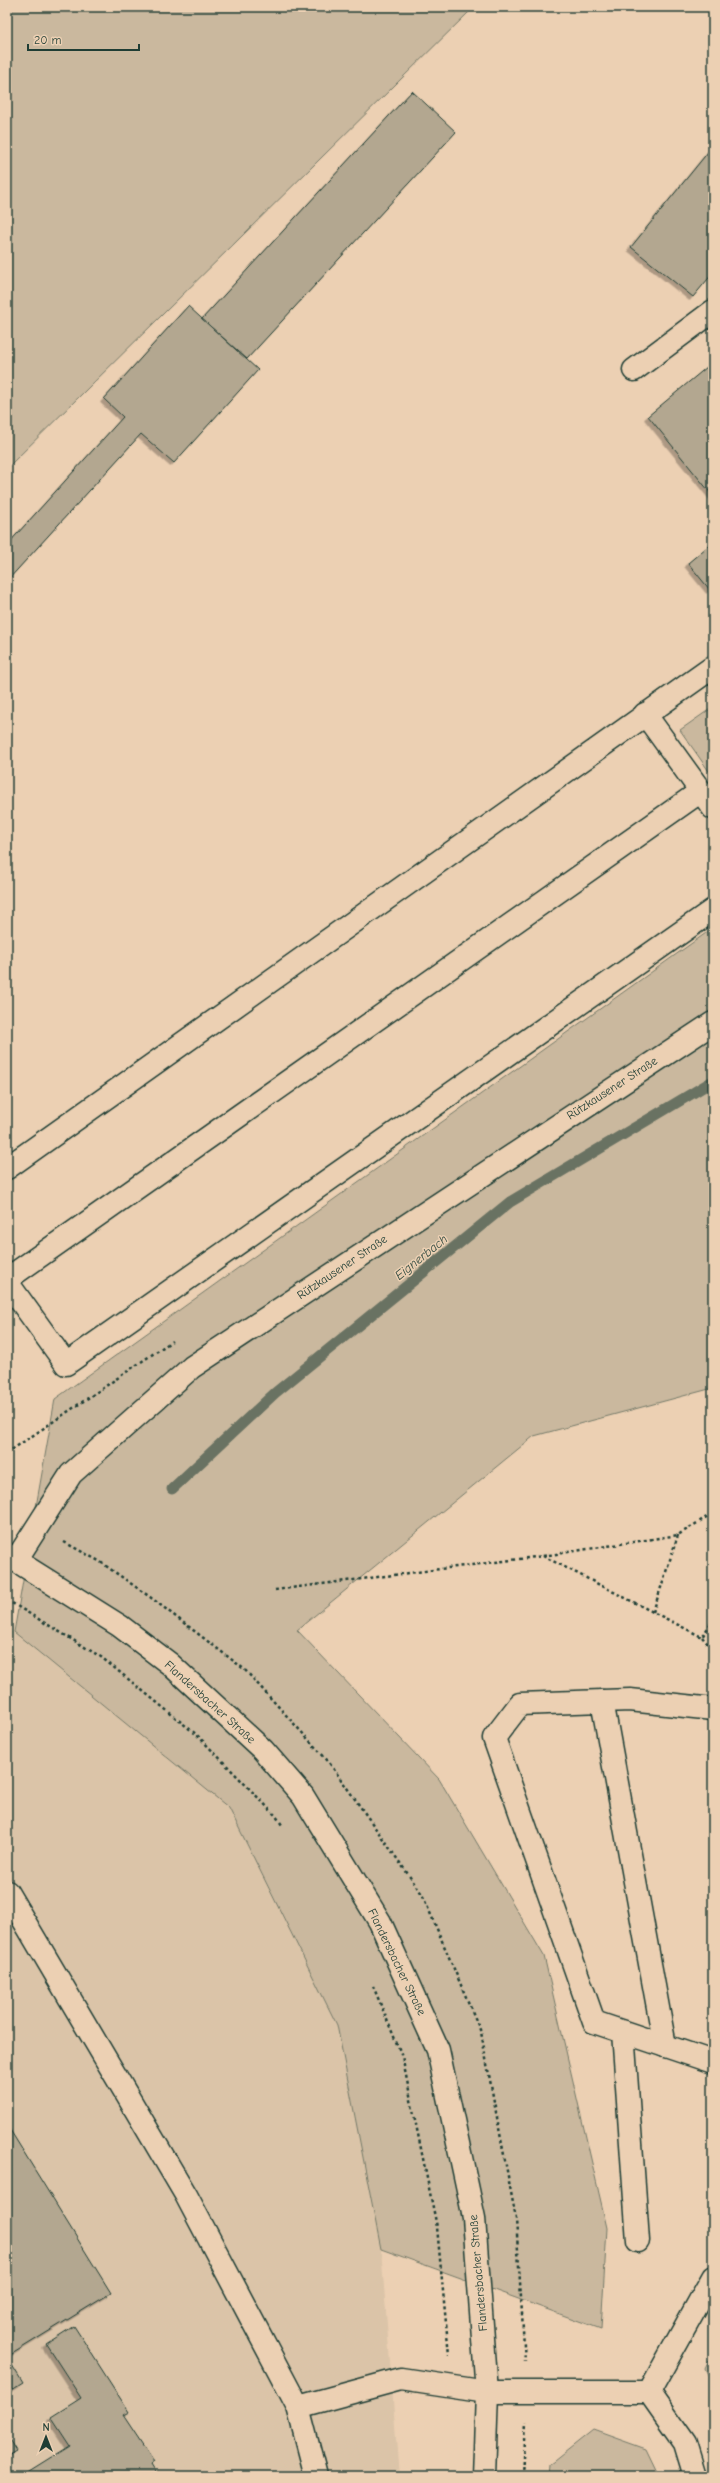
<svg xmlns="http://www.w3.org/2000/svg" width="720" height="2483" font-family="'Comic Neue',sans-serif">
  <style>
    .built { fill: #dbc4a8 }
    .green { fill: #cab89e; stroke: #747a69 }
    .lines { fill: none; stroke-linecap: round; stroke-linejoin: round }
    .stream { stroke: #697262; stroke-width: 11 }
    .building { fill: #b3a790; stroke: #1f3d34; filter: url(#shadow) }
    .minor-casing { stroke: #1f3d34; stroke-width: 25 }
    .path { stroke: #1f3d34; stroke-width: 2.5; stroke-dasharray: 3 3; stroke-linecap: butt }
    .minor { stroke: #ecd0b3; stroke-width: 22 }
    .labels { text-anchor: middle; dominant-baseline: central; stroke-width: 3; stroke-linejoin: round; paint-order: stroke }
    .street-label { font-size: 12px; fill: #1f3d34; stroke: #ecd0b3 }
    .water-label { font-size: 13px; font-style: italic; fill: #314a40; stroke: #ecd0b3 }
  </style>
  <defs>
    <filter id="shadow"><feDropShadow dx="-3.5" dy="3.5" stdDeviation="0" flood-color="#0004"/></filter>
  </defs>
  <rect width="100%" height="100%" fill="#ecd0b3"/>
  <filter id="ink" filterUnits="userSpaceOnUse"><feTurbulence type="fractalNoise" baseFrequency=".025" numOctaves="2"/><feDisplacementMap in="SourceGraphic" scale="8" xChannelSelector="R" yChannelSelector="G"/><feConvolveMatrix kernelMatrix="1 2 1 2 8 2 1 2 1" color-interpolation-filters="sRGB"/></filter>
  <g filter="url(#ink)">
    <path class="built" d="M7 1630 14 1632 229 1807 337 2025 381 2249 399 2476H7Z"/>
    <g class="green">
      <path d="M7 7H474L7 468Z"/>
      <path d="M713 707V777L680 730Z"/>
      <path d="M713 928V1388L534 1436 297 1630 439 1779 544 1956 607 2228 601 2329 381 2249 337 2025 229 1808 14 1632 55 1399Z"/>
      <path d="M713 2352V2387L705 2369Z"/>
      <path d="M593 2430 646 2449 659 2476H548L549 2465Z"/>
    </g>
    <g class="lines">
      <path class="stream" d="M172 1489 275 1393 510 1202 713 1081"/>
    </g>
    <g class="building">
      <path d="M412 91 456 132 247 359 202 319Z"/>
      <path d="M713 146V273L693 297 631 247Z"/>
      <path d="M188 306 258 370 174 463 141 434 7 581V545L123 417 104 399Z"/>
      <path d="M713 362V496L648 416Z"/>
      <path d="M713 542V587L710 590 688 563Z"/>
      <path d="M7 2125 111 2293 7 2357 23 2383 7 2393V2272L11 2269 7 2263Z"/>
      <path d="M74 2326 129 2412 123 2415 154 2462 150 2465 157 2476H22L70 2446 51 2417 81 2398 46 2344Z"/>
      <path d="M7 2436 16 2451 7 2456Z"/>
    </g>
    <g class="lines">
      <g class="minor-casing">
        <g id="minor">
          <path d="M634 370 713 311"/>
          <path d="M645 714 713 808"/>
          <path d="M7 1168 713 667"/>
          <path d="M7 1279 701 791"/>
          <path d="M7 1282 66 1364 713 910"/>
          <path d="M7 1555 120 1626 170 1664 263 1750 303 1796 380 1922 438 2050 474 2218 487 2392 484 2476"/>
          <path d="M16 1560 71 1474 192 1367 713 1023"/>
          <path d="M602 1701 665 2046"/>
          <path d="M713 1709 630 1700 520 1704 494 1738 594 2022 713 2062"/>
          <path d="M7 1892 186 2195 298 2407 316 2476"/>
          <path d="M623 2032 638 2241"/>
          <path d="M649 2392 713 2277"/>
          <path d="M298 2407 401 2379 487 2392H649L685 2443 695 2476"/>
        </g>
      </g>
      <g class="path">
        <path d="M7 1453 172 1341"/>
        <path d="M64 1542 99 1561 150 1597 244 1669 328 1761 422 1894 481 2032 516 2219 525 2361"/>
        <path d="M543 1556 678 1535 713 1513"/>
        <path d="M275 1590 543 1556 702 1637 713 1620"/>
        <path d="M7 1600 101 1657 197 1735 276 1816 282 1825"/>
        <path d="M653 1612 678 1535"/>
        <path d="M702 1637 713 1650"/>
        <path d="M373 1986 402 2056 437 2227 449 2355"/>
        <path d="M523 2476 526 2422"/>
      </g>
      <use href="#minor" class="minor"/>
    </g>
  </g>
  <g class="labels">
    <g class="street-label">
      <text transform="translate(612 1088) rotate(-33)">Rützkausener Straße</text>
      <text transform="translate(342 1267) rotate(-34)">Rützkausener Straße</text>
      <text transform="translate(210 1702) rotate(42)">Flandersbacher Straße</text>
      <text transform="translate(397 1962) rotate(64)">Flandersbacher Straße</text>
      <text transform="translate(478 2273) rotate(-95)">Flandersbacher Straße</text>
    </g>
    <g class="water-label">
      <text transform="translate(421 1257) rotate(-39)">Eignerbach</text>
    </g>
  </g>
  <rect width="720" height="2483" fill="none" stroke="#ecd0b3" stroke-width="24"/>
  <rect x="12" y="12" width="696" height="2459" fill="none" stroke="#1f3d34" stroke-width="1.5" filter="url(#ink)"/>
  <g transform="translate(46 2437)" stroke="#ecd0b3" stroke-width="3" paint-order="stroke">
  <path d="M0-3L7 15L0 10L-7 15Z" fill="#1f3d34"/>
  <text y="-6" font-size="11" font-weight="bold" text-anchor="middle" fill="#1f3d34">N</text>
  </g>
  <path d="M28 44v6h111v-6" fill="none" stroke="#1f3d34" stroke-width="2"/>
  <text x="34" y="44" font-size="12" fill="#1f3d34" stroke="#ecd0b3" stroke-width="3" paint-order="stroke">20 m</text>
</svg>
